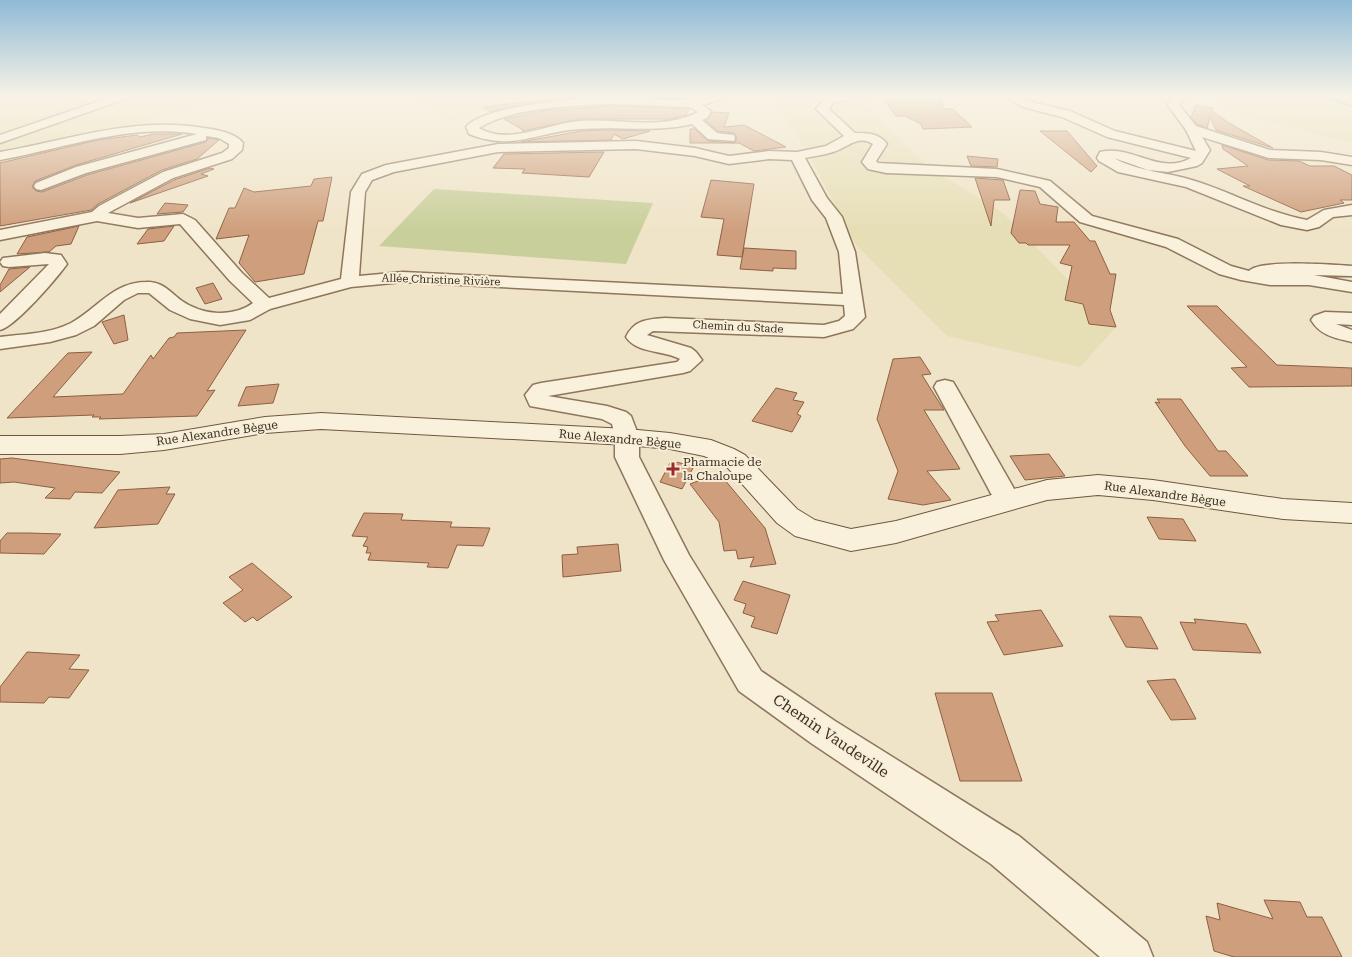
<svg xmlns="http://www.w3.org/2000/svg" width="1352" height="957" font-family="'Roboto Serif',serif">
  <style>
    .farmland { fill: #e6deb5 }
    .green { fill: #c9cf9b }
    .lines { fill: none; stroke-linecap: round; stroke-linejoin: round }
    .stream { fill: #6f938a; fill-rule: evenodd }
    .building { fill: #cf9f7d; stroke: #8d5f41 }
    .minor-casing { stroke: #8d765c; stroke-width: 3 }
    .secondary-casing { stroke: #6f573f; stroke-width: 2 }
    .minor { fill: #faf1dc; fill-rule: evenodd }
    .secondary { fill: #faf1dc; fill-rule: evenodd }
    .poi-dot { fill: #9e2a2b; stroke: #f7eed8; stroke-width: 2 }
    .labels { text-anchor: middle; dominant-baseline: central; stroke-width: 4; stroke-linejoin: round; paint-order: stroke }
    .far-street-label { font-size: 11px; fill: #3d2e20; stroke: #f7eed8 }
    .street-label { font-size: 12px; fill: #3d2e20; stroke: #f7eed8 }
    .poi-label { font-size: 12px; fill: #3d2e20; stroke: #f7eed8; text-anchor: start }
    .near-street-label { font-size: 15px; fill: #3d2e20; stroke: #f7eed8 }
  </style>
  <rect width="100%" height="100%" fill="#f0e4c8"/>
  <g class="farmland">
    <path d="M0 96H274L172 111 33 165 0 185Z"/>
    <path d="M408 96H530L452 121Z"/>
    <path d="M773 96H870L868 107 926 165 1003 213 1115 328 1080 367 947 336 856 245 810 157Z"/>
    <path d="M1207 96H1352V143L1233 114Z"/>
  </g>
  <path class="green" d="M434 189 653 203 626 264 379 246Z"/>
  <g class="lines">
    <path class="stream" d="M1326 96H1330L1334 99 1352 105V107L1332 101Z"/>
  </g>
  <g class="building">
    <path d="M570 96H693L674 98 581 97 536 102 491 112 483 107Z"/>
    <path d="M885 96H940L944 109H953L972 127 923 129 921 124 905 116H896L883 98H888Z"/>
    <path d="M1196 105 1213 108 1212 111 1229 123 1273 148 1216 130 1210 117 1207 128 1197 124 1191 117Z"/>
    <path d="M612 106 689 109 686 115 670 119H580L522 131 523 130 504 119 543 111Z"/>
    <path d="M713 112 729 113 724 127 744 125 786 147 754 151 739 143H734L737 139 734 133 718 131 706 121Z"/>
    <path d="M690 129H695L708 141 734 143H690Z"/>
    <path d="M581 131 609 130 650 131 623 139 614 134 611 140 521 142Z"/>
    <path d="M1040 131H1067L1097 166 1091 172Z"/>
    <path d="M154 134H182L76 165 35 181 32 187 36 191 42 192 87 175 206 142 208 138 219 140 197 159 162 170 98 204 91 210 0 226V163L98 140 137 135 140 137Z"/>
    <path d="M1222 145 1268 160 1299 161 1310 166H1334L1352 175V200H1340L1344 203 1301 212 1243 186H1250L1217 169 1248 166 1223 149Z"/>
    <path d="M604 152 589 177 522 173 525 169 493 168 504 154Z"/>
    <path d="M967 156 998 159 997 167 971 166Z"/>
    <path d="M210 168 214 169 201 174 208 176 130 203 174 180Z"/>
    <path d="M332 177 325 212 323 221H318L304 274 255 282 239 263 249 235 216 239 229 208H235L244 188 254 192 311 186 314 179Z"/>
    <path d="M975 178 1003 180 1010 200H994L991 226Z"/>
    <path d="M711 180 754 184 742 257 717 255 724 219 701 217Z"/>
    <path d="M1020 190 1035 191 1040 204 1058 207 1056 222H1074L1090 241H1095L1110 274H1116L1110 310 1116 327 1089 324 1083 304 1065 300 1072 266 1060 263 1070 245H1028L1026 243H1019L1011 233Z"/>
    <path d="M165 203 188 205 183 212 157 214Z"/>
    <path d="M79 226 71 244 56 246 49 252 17 254 27 237Z"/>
    <path d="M174 226 164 241 137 244 148 229Z"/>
    <path d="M744 248 796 251V269L773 268V271L740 269Z"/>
    <path d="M30 267 0 292V285L9 269Z"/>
    <path d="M213 283 222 299 205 304 196 288Z"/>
    <path d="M1187 306H1217L1277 365 1352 368V386L1249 387 1231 368 1247 367Z"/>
    <path d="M124 315 128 340 114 344 102 322Z"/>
    <path d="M246 330 207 391 215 390 197 416 99 419 101 417H92L94 415 7 418 68 353 92 352 53 397 123 394 151 355 153 359 169 338 174 337 177 333Z"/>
    <path d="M920 357 931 374 922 375 944 410H924L960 469 927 471 951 500 923 505 888 499 898 471 877 419 893 359Z"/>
    <path d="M279 384 273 403 238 406 246 387Z"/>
    <path d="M776 388 797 393 793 400 804 402 797 414 801 416 792 432 752 421Z"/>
    <path d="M1157 399H1181L1218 451H1226L1248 476H1210L1185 446 1155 402 1160 403Z"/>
    <path d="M1049 454 1065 476 1025 480 1010 456Z"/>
    <path d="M12 458 120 472 102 493 75 492 70 499 45 498 55 488 14 482 0 483V459Z"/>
    <path d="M671 461 694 466 682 489 660 482Z"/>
    <path d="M719 473 765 528 776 564 750 567 754 557 738 559 736 550 724 551 719 522 690 484Z"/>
    <path d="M170 487 166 494H175L158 524 94 528 118 490Z"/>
    <path d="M364 513 403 514 401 520 452 522 450 527 490 528 483 546 457 545 448 568 427 567 429 563 368 560 371 553H366L368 547 363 546 368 537 352 536Z"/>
    <path d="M1147 517 1183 519 1196 541 1159 539Z"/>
    <path d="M7 533H29L61 534 44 554 0 553V541Z"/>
    <path d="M618 544 621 571 563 577 562 555 578 554 577 547Z"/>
    <path d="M252 563 292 597 257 621 253 617 245 622 223 603 243 590 229 577Z"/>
    <path d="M743 581 790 595 777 634 751 627 755 617 743 613 746 604 734 600Z"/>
    <path d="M1041 610 1063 646 1004 655 987 622 999 621 995 615Z"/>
    <path d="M1109 616 1141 617 1158 649 1126 647Z"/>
    <path d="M1194 619 1246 624 1261 653 1193 650 1180 622 1196 623Z"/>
    <path d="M27 652 80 655 69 669 89 670 69 698 49 697 44 703 0 702V687Z"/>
    <path d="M1175 679 1196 719 1171 720 1147 681Z"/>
    <path d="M935 693H992L1022 781H960Z"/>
    <path d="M1264 900 1300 902 1307 917H1322L1342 957H1234L1214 951 1206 916 1220 920 1217 903 1273 919Z"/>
  </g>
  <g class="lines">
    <g class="minor-casing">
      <g id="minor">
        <path d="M114 96H130L128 98 0 143V135Z"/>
        <path d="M709 96H727L725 98 702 105 711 111 707 118 702 120 717 133 734 135 735 138 734 141 708 139 692 124C655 133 619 126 581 129 538 131 514 152 469 134L466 127C484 105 585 97 614 98 646 98 679 104 709 96ZM612 104 690 107 698 112C662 131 619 118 580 121 548 123 510 146 479 128 512 107 572 106 612 104Z"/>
        <path d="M836 96H855L853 98 833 103 829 109 855 133C868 133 879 133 887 144L876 161 878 163 997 169 1050 181 1092 216 1178 239 1231 266 1249 271C1259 259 1333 265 1352 266V276L1314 275 1352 282V292L1309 285H1270L1241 280 1219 274 1166 247 1080 222 1040 187 997 177 886 173 868 169 862 162 873 144C858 134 847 148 833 152 824 155 814 156 805 158L827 198 842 217 855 252 865 317 853 329 824 337 653 331 647 335 691 348 696 352 702 360 690 371 683 373 548 396 607 406 626 412 631 416 639 437V457L689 555 761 671 835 721 1019 836 1147 942 1153 957H1100L991 864 811 743 739 691 664 560 615 457V437L612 424 602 419 530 406 525 395 533 385 541 383 677 362 680 359C664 350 637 354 626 337 634 320 648 319 665 318L824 325 839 321 845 316 844 305 403 282 351 287 270 309 250 320 220 325 190 319 170 310 149 293H138L124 300 94 326 76 335 50 342 0 349V337C23 334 49 334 71 323 97 309 113 282 146 282 162 281 170 292 182 301 202 315 232 318 253 303L230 281 180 224 138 228 97 221 0 240V230L92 212 99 206 163 172 222 153 229 148V144L219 138 206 136V140L86 173 41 190 36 189 34 186 36 183 76 167 197 134C131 123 65 148 0 160V152C68 140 134 116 204 128 217 130 234 132 243 143L242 150 232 159 173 178 108 213 138 218 183 214 195 220 242 273 269 298 341 279 351 192 362 174 386 165 498 144 636 141 695 148 729 156 769 151 797 152 826 146 844 136 816 109 825 99ZM636 149 695 156 729 164 769 159 792 160 812 200 826 218 839 252 843 294 403 272 359 276 365 192 372 180 394 172 498 152Z"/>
        <path d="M1006 96H1020L1031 102 1070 111 1115 131 1196 151 1186 130 1167 104 1173 98V96H1183L1185 99 1179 105 1196 126 1270 150 1321 152 1352 157V165L1321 160 1269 158 1202 137 1210 150 1202 163 1197 166 1168 172 1148 170 1114 158C1139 172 1168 172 1195 181 1233 193 1268 213 1307 220L1324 210 1352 205V215L1333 217 1319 227 1307 230 1281 225 1186 187 1118 172 1099 161 1097 158 1100 152C1132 144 1160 176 1191 158L1107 137 1062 117 1023 107Z"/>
        <path d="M45 253 61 255 67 264C56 279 16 326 0 330V314L49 264 9 267 3 266 0 262 3 258Z"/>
        <path d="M1325 312 1352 313V325L1336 324 1352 330V342C1335 338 1321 336 1311 320L1314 316Z"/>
        <path d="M945 380 953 382 956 387 1021 501 1017 507 1008 510 999 507 995 501 934 387 937 382Z"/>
      </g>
    </g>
    <g class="secondary-casing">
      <path id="secondary" d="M321 413 627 429 670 433 711 440 734 449 745 455 797 509 815 520 851 529 896 521 1047 480 1098 475 1153 480 1283 499 1352 503V523L1283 519 1153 500 1098 495 1047 500 896 543 851 551 795 536 777 523 727 467 716 461 704 456 670 449 627 445 321 429 265 433 164 450 120 454H0V436H120L164 434 265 417Z"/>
    </g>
    <use href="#minor" class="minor"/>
    <use href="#secondary" class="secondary"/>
  </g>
  <linearGradient id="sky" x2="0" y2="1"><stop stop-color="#8fbad6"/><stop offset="0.42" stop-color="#f8f3e6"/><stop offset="1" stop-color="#f8f3e6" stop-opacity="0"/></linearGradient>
  <rect width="1352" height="230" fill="url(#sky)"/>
  <path class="poi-dot" d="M670.5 461.5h5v5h5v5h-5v5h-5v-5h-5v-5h5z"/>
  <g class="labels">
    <g class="far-street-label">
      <text transform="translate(441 280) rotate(2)">Allée Christine Rivière</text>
      <text transform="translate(738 327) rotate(3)">Chemin du Stade</text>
    </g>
    <g class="street-label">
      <text transform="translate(217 433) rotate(-8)">Rue Alexandre Bègue</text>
      <text transform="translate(620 439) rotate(5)">Rue Alexandre Bègue</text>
      <text transform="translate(1165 494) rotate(8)">Rue Alexandre Bègue</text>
    </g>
    <g class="poi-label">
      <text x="683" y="462">Pharmacie de<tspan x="683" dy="14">la Chaloupe</tspan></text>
    </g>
    <g class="near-street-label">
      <text transform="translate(831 736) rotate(34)">Chemin Vaudeville</text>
    </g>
  </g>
</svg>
